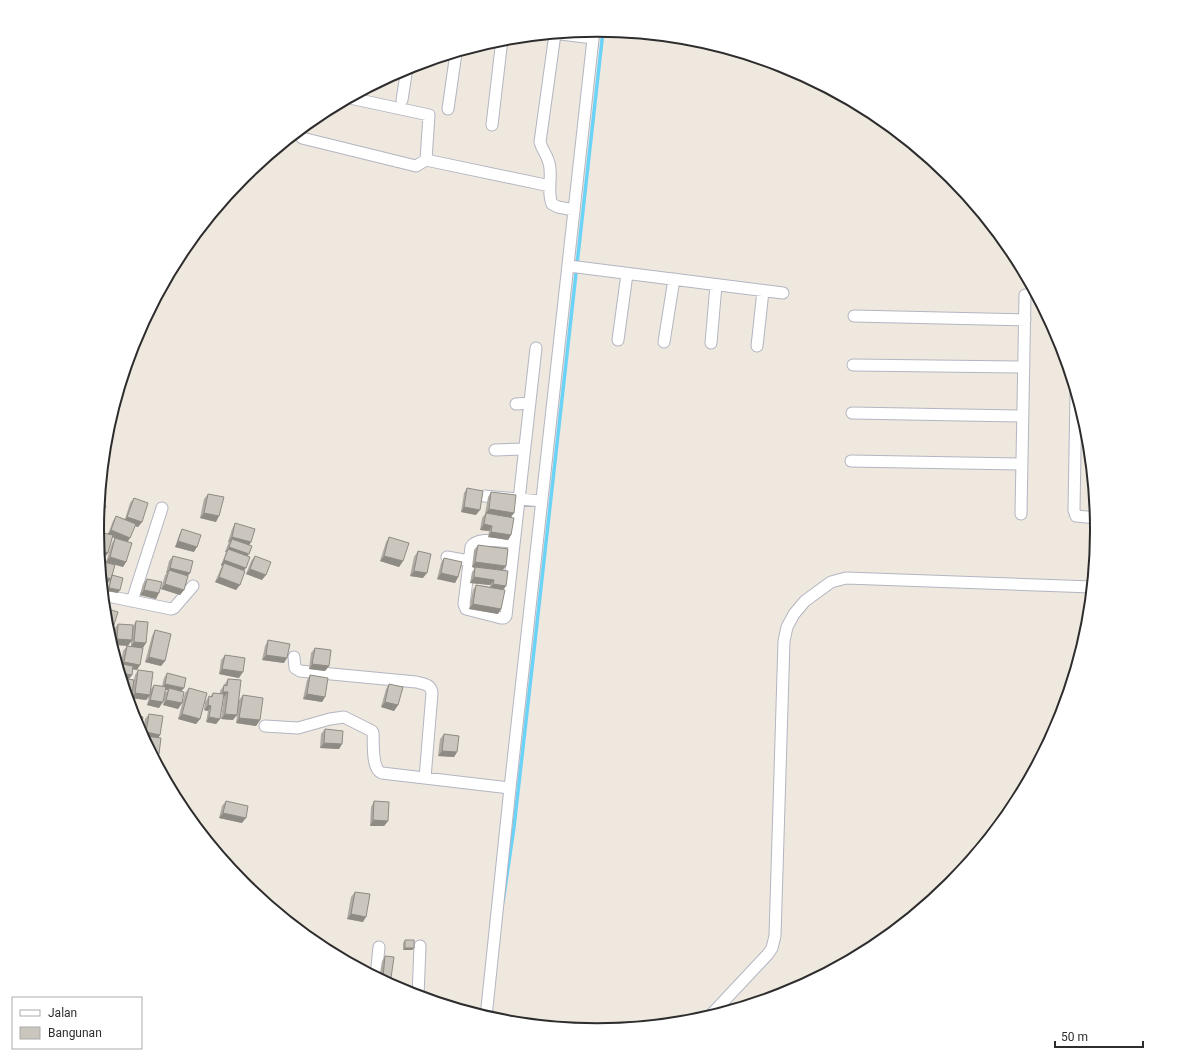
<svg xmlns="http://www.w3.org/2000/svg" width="1195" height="1061" viewBox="0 0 1195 1061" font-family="Roboto,sans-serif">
<rect width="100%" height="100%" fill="#efe8df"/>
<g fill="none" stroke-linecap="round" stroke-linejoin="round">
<path stroke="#6bd3f7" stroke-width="3.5" d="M503,902L514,827L533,659L603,31"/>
<defs>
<path id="minor" d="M555,34L540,142C542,150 546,153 548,160C554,174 546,190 552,204L558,207L574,210
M561,34L593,38
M350,98L429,115L426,160
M402,100L407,68
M448,109L456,53
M492,125L502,39
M302,138L416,166L426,160L550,186
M569,266L783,293
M854,316L1025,320
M618,340L627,274
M664,342L674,279
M711,343L716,285
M757,346L763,291
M853,365L1024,367
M1076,393L1074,510L1076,516L1097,518
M516,404L530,403
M852,413L1023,416
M495,450L524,449
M851,461L1022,464
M484,496L542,501
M1021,514L1025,295
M514,542C502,542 477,536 471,547L464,604L466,609L501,618H504L506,616L536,348
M447,557L469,561
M103,595L171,609L174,608L193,586
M132,601L162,508
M294,657L295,668L300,671L416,682C424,684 431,684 432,693L425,778
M265,726L298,728L330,719L344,717L372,731L373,733C374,744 371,769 382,773L510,788
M376,977L379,947
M418,996L420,946
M486,1017L510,788L594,30
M708,1018L768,954L772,948L775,936L784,641L787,627L794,614L805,601L831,582L846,578L1092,587"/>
</defs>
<use href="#minor" stroke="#b3b5c1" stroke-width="13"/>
<use href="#minor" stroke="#fff" stroke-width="11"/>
</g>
<path fill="#afaaa3" d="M467,488L476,515L461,512L464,493Z
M491,492L514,513L511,517V535L508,540L488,537L489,531L480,530L482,518L485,514L488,497Z
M208,494L216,522L200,518L204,499Z
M134,498L142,522L138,527L135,526L127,542L126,562L123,567L106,562L112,543L115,538L112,537L108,553L104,558L100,557L98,543L100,538L103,533L108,534L113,521L116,516L125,519L130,503Z
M235,523L251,542L249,545L244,571L236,590L215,582L221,568L222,566L221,565L225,555L226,552H225L228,544L229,542H228L232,529Z
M182,529L194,552L175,547L179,535Z
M389,537L403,561L399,567L380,561L386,542Z
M478,545L503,570L506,586L503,590L498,614L469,609L473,590L476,585L490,587V585L470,583L472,572L475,568L472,567L474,550Z
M418,551L423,578L410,576L414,557Z
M173,556L190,573L188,576L184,590L180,595L161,589L165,575L167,573H166L169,561Z
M255,556L262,580L246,574L251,561Z
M444,558L458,577L455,583L437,579L441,563Z
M100,561L112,576L118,593L107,591L110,580L107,584L102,583Z
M147,579L156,599L140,595L143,584Z
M136,621L146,643L143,648L137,670L133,669L132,675L129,679L134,680L135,675L138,670L151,689L154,685L162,686L164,678L167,673L182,691V703L178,709L163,705L165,693L168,690H165L159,708L147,705L149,697L146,700L131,698L133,685L128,697L121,664L123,651L127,646H131V642L115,645L113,641L114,629L118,624L133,626Z
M155,630L165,661L161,666L145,662L152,636Z
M268,640L284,663L262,660L265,646Z
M315,648L329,666L325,671L309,669L311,653Z
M225,655L239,678L219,674L221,660Z
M310,675L325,697L322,702L303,699L307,680Z
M228,679L233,720L221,719L224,697H223L220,719L216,724L206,722L208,711L204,710L205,702L209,696L210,697L213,693L220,694V691Z
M389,684L398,705L394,711L381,707L386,689Z
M189,688L200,719L196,724L178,719L185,693Z
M243,695L260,720L256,726L236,723L239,700Z
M149,714L160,735L158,738L155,759L142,736L145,719Z
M325,729L342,744L339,749L320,748L321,734Z
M444,734L457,752L454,757L438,756L440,739Z
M226,801L242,823L219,818L222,806Z
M374,801L388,821L384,826H370L371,807Z
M355,892L363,922L347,919L351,897Z
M405,940L414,948L412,950H403V943Z
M385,956L388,983L379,979L382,961Z"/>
<path fill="#8e8b84" d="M464,507L480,510L476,515L461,512Z
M489,509L514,513L510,518L486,513Z
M204,513L219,516L216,522L200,518Z
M127,517L142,522L138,527L123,522Z
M484,524L492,526L489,531L480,530Z
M111,530L130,538L127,543L107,535Z
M491,532L511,535L508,540L488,537Z
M232,537L251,542L248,547L232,539L229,542H228Z
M178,541L197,547L194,552L175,547Z
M229,547L249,554L245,559L228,549L226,552H225Z
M99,550L108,553L104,558L100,557Z
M384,556L403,561L399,567L380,561Z
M110,557L126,562L123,567L106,562Z
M224,560L246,568L242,573L224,563L222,566L221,565Z
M475,562L506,566L502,571L475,567V568L472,567Z
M170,568L190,573L186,578L169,570L167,573H166Z
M250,569L266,575L262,580L246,574Z
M414,571L427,573L423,578L410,576Z
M441,573L458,577L455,583L437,579Z
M102,576L111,579L107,584L102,583Z
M219,577L240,585L236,590L215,582Z
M474,577L494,580L490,585L470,583Z
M165,584L184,590L180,595L161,589Z
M493,584L506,586L502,591L489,589Z
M109,588L120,590L118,593L107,591Z
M144,590L159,593L156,599L140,595Z
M473,604L501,609L498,614L469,609Z
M117,639L132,640L128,646L113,645Z
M134,642L146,643L142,649L130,648Z
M266,655L287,658L284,663L262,660Z
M149,657L165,661L161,666L145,662Z
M124,662L140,665L137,670L120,667Z
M312,664L329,666L325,671L309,669Z
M222,669L243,672L239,678L219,674Z
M120,673L132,675L128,680L122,679Z
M165,684L184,688L180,693L169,688L168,690L161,689Z
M126,691L132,692L128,697H127Z
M223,692H228L224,697H220Z
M135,693L150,695L146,700L131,698Z
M307,694L325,697L322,702L303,699Z
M150,700L163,702L159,708L147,705Z
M166,700L182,703L178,709L163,705Z
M385,702L398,705L394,711L381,707Z
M208,705L211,706L208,711L204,710Z
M182,714L200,719L196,724L178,719Z
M225,714L237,715L233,720L221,719Z
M209,717L220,719L216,724L206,722Z
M239,718L260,720L256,726L236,723Z
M146,732L160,735L157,740L145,736L143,738V737Z
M324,743L342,744L339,749L320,748Z
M442,751L457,752L454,757L438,756Z
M152,753L159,754L155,759Z
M223,813L246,818L242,823L219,818Z
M373,820L388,821L384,826H370Z
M351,914L366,917L363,922L347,919Z
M405,948H414L412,950H403Z
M383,977L391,978L388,983L381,979Z"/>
<path fill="#cbc6bd" stroke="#8e8b84" d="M467,488L483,491L480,510L464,507Z
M491,492L516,495L514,513L489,509Z
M208,494L224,497L219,516L204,513Z
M134,498L148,503L142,522L127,517Z
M100,503L106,506L97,525Z
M486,513L514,518L511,535L491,532L492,526L484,524Z
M116,516L136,524L130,538L111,530Z
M235,523L255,529L251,542L232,537Z
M182,529L201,535L197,547L178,541Z
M103,533L113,535L108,553L99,550V548Z
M389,537L409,543L403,561L384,556Z
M115,538L132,543L126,562L110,557Z
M232,539L252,546L249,554L229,547Z
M478,545L508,549L506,566L475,562Z
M228,549L250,557L246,568L224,560Z
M418,551L431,554L427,573L414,571Z
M173,556L193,561L190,573L170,568Z
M255,556L271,562L266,575L250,569Z
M444,558L462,562L458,577L441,573Z
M100,561L115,565L111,579L102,576Z
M224,563L245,571L240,585L219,577Z
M475,567L508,571L506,586L493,584L494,580L474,577Z
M169,570L188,576L184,590L165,584Z
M112,575L123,578L120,590L109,588Z
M147,579L162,582L159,593L144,590Z
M476,585L505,590L501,609L473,604Z
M105,608L118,612L111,634L108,633L107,628Z
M136,621L148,622L146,643L134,642Z
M118,624L133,625L132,640L117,639Z
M155,630L171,634L165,661L149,657Z
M110,640L116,642L113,649Z
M268,640L290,644L287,658L266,655Z
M127,646L143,648L140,665L124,662Z
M315,648L331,650L329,666L312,664Z
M225,655L245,658L243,672L222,669Z
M117,663L133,666L132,675L120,673Z
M138,670L153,672L150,695L135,693Z
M167,673L186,678L184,688L165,684Z
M310,675L328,678L325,697L307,694Z
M122,678L134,680L132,692L126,691Z
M228,679L241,680L237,715L225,714L228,692H223L224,685L227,686Z
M389,684L403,687L398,705L385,702Z
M154,685L166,687L163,702L150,700Z
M169,688L184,692L182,703L166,700Z
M189,688L207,693L200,719L182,714Z
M213,693L224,694L220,719L209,717L211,706L208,705L209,696L212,697Z
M243,695L263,698L260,720L239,718Z
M149,714L163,716L160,735L146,732Z
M133,715L143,717L141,729H139L135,722Z
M325,729L343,731L342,744L324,743Z
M444,734L459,736L457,752L442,751Z
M145,736L161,738L159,754L152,753L144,739Z
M226,801L248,806L246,818L223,813Z
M374,801L389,802L388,821L373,820Z
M355,892L370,894L366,917L351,914Z
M405,940H414V948H405Z
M385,956L394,957L391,978L383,977Z
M404,992H410V994L406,993Z"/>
<path d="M0 0H1195V1061H0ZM104 530a493 493 0 1 1 986 0a493 493 0 1 1-986 0Z" fill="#fff" fill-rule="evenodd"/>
<path fill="none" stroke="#2d2d2d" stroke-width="2" d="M104 530a493 493 0 1 1 986 0a493 493 0 1 1-986 0Z"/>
<rect x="12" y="997" width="130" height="52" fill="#ffffff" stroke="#ababab"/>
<rect x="20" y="1010" width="20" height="6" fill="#ffffff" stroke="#ababab"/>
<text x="48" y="1017" font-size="12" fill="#2d2d2d">Jalan</text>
<rect x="20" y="1027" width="20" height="12" fill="#cbc6bd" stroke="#ababab"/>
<text x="48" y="1037" font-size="12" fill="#2d2d2d">Bangunan</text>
<path d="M1055 1041v6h88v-6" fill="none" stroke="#2d2d2d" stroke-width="2"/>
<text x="1061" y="1041" font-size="12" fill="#2d2d2d" stroke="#ffffff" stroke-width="3" paint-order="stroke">50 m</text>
</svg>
